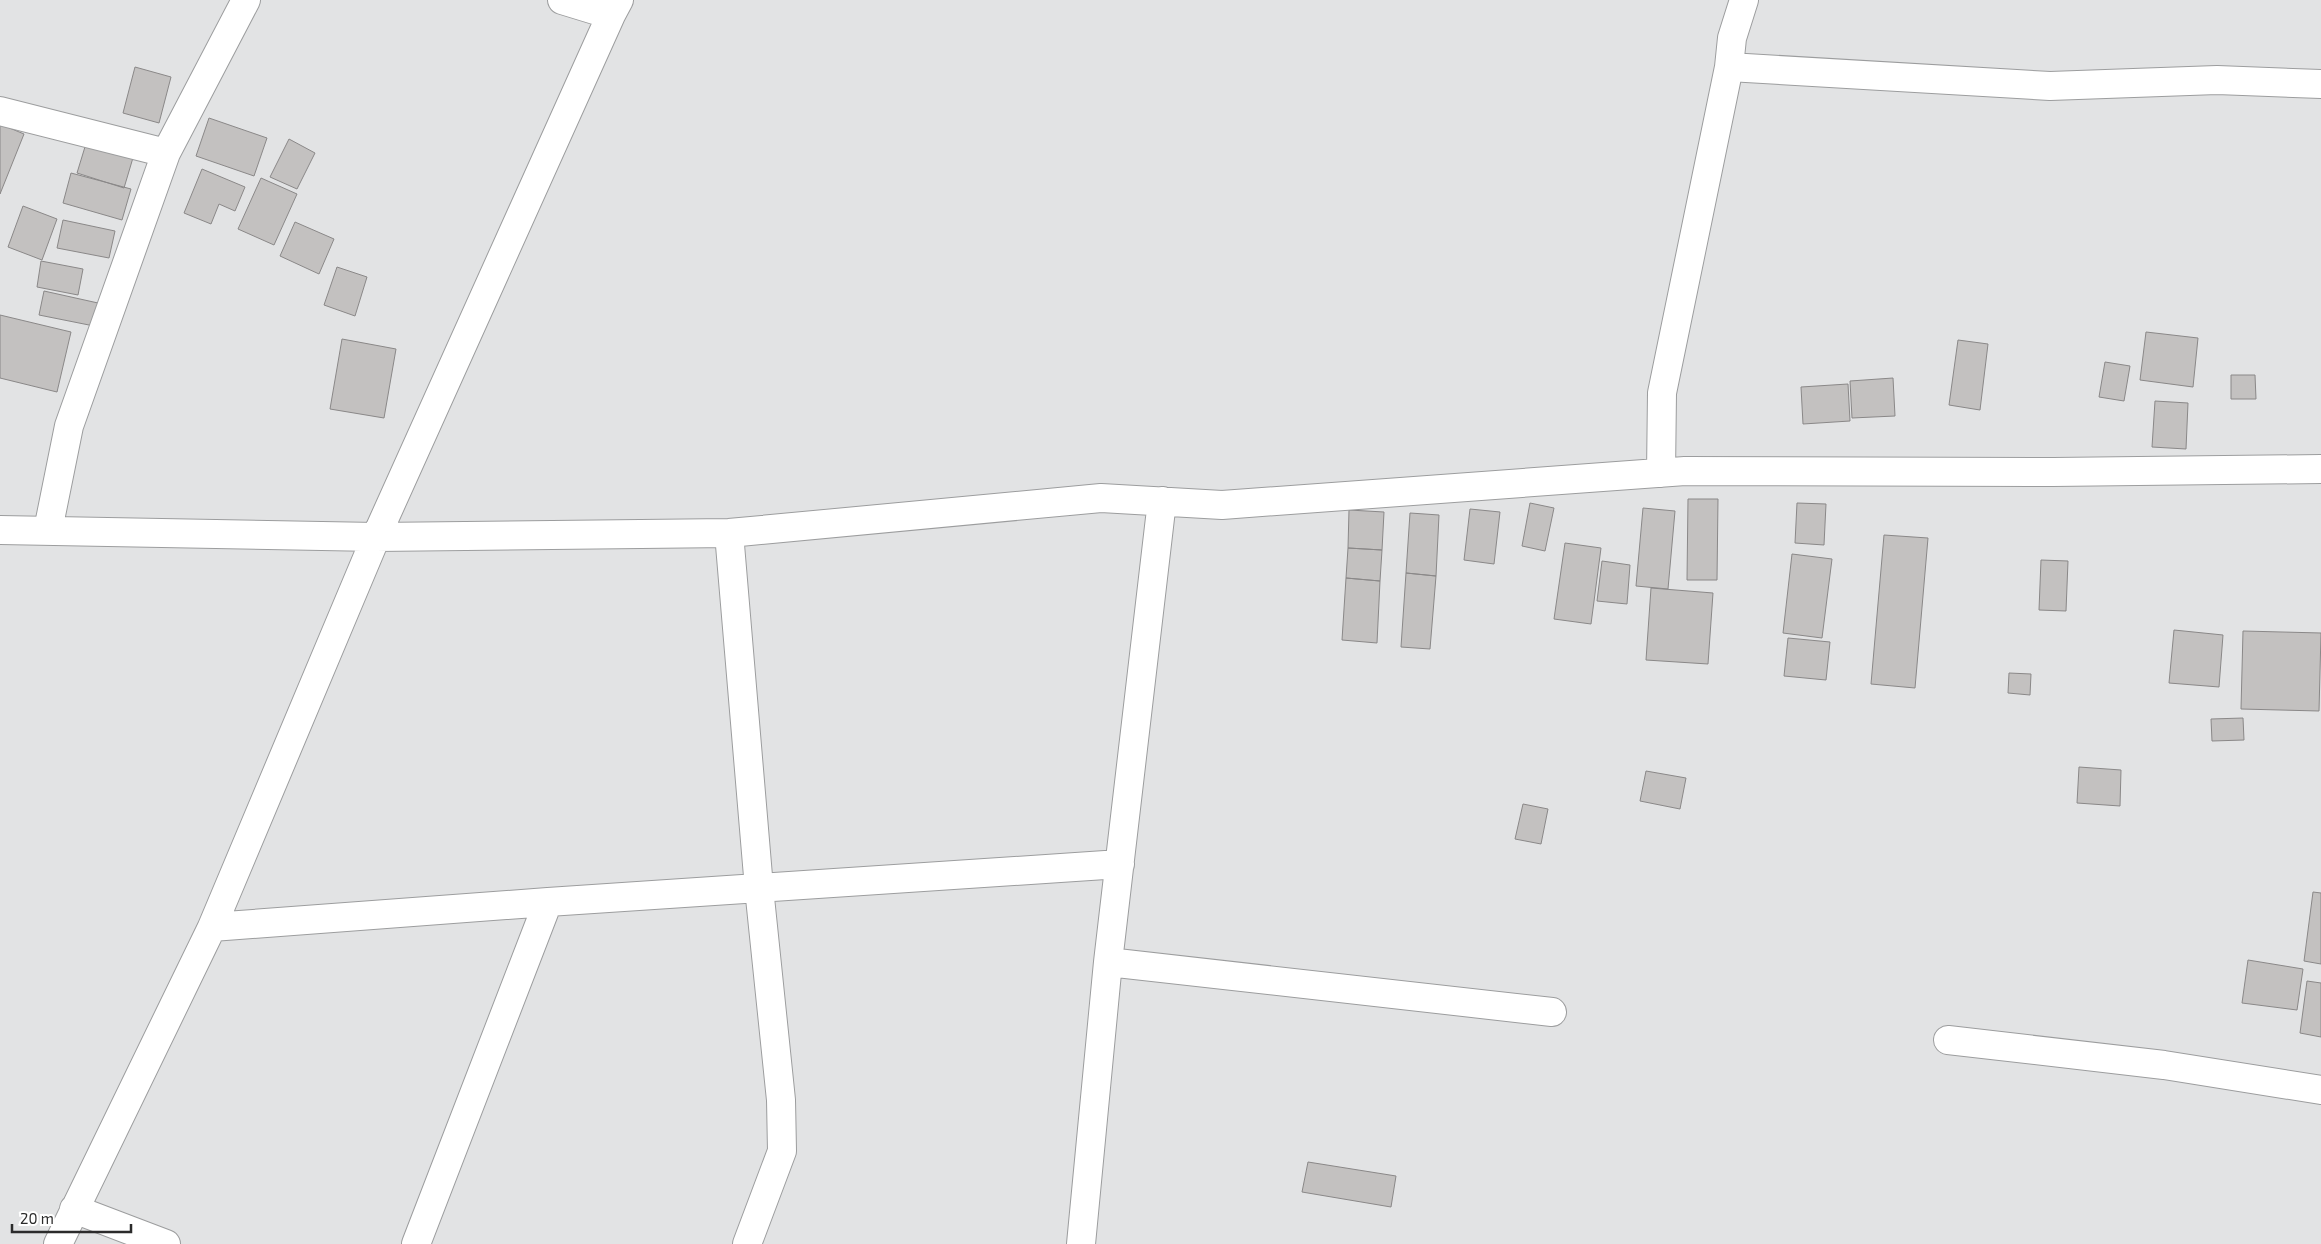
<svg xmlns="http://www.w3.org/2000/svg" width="2321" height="1244" viewBox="0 0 2321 1244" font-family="'Exo 2',sans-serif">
<rect width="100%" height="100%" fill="#e2e3e4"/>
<path fill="#c3c1c0" stroke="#8a8888" d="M135,67L171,77L159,123L123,113Z
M209,118L267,138L254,176L196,156Z
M0,124L24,134L0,194Z
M88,137L135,151L124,188L77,173Z
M289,139L315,153L297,189L270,177Z
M202,169L245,187L235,211L219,204L211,224L184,213Z
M71,173L131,189L122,220L63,203Z
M261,178L297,194L274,245L238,229Z
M23,206L57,219L42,260L8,247Z
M63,220L115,231L109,258L57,248Z
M295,222L334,239L319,274L280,256Z
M41,261L83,269L78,295L37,287Z
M337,267L367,277L355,316L324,305Z
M44,291L98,303L94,326L39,315Z
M0,315L71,332L57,392L0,378Z
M2146,332L2198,338L2193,387L2140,380Z
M342,339L396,349L384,418L330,409Z
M1958,340L1988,344L1980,410L1949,405Z
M2105,362L2130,366L2124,401L2099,397Z
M2231,375H2255L2256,399H2231Z
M1893,378L1895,416L1852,418L1850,381Z
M1848,384L1850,421L1803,424L1801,387Z
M2155,401L2188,403L2186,449L2152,447Z
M1688,499H1718L1717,580H1687Z
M1530,503L1554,508L1545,551L1522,546Z
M1797,503L1826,504L1824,545L1795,543Z
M1643,508L1675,511L1668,589L1636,586Z
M1470,509L1500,512L1494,564L1464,560Z
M1349,510L1384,512L1382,550L1348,548Z
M1410,513L1439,515L1436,576L1406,573Z
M1884,535L1928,538L1915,688L1871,684Z
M1565,543L1601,548L1591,624L1554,619Z
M1348,548L1382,550L1380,581L1346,578Z
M1792,554L1832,559L1822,638L1783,633Z
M2041,560L2068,561L2066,611L2039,610Z
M1602,561L1630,565L1627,604L1597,601Z
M1406,573L1436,576L1430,649L1401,647Z
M1346,578L1380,581L1377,643L1342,640Z
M1651,588L1713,593L1708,664L1646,660Z
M2174,630L2223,635L2219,687L2169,683Z
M2243,631L2321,633L2319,711L2241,709Z
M1788,638L1830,642L1826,680L1784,676Z
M2009,673L2031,674L2030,695L2008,693Z
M2243,718L2244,740L2212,741L2211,719Z
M2079,767L2121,770L2120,806L2077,803Z
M1646,771L1686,778L1680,809L1640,801Z
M1523,804L1548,809L1541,844L1515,839Z
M2313,892L2321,893V964L2304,961Z
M2248,960L2303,969L2297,1010L2242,1003Z
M2307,981L2321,983V1037L2300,1033Z
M1308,1162L1396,1176L1391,1207L1302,1192Z"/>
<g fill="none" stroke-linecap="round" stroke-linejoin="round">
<defs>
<path id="street" d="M562,0L611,15
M1729,67L1732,38L1744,0
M0,111L166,153
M1661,473L1662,393L1729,67L2050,86L2217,80L2321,84
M0,530L376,537L729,533L1101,498L1222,505L1685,471L2053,472L2321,469
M48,530L69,426L166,153L246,0
M729,533L759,888L781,1100L782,1151L747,1244
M548,902L1120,864
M212,927L548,902L416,1244
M1108,962L1552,1012
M1948,1040L2164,1065L2321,1090
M74,1209L166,1244
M58,1244L212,927L376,537L611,15L619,0
M1081,1244L1108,962L1162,501"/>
</defs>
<use href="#street" stroke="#9c9d9e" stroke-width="30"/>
<use href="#street" stroke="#fff" stroke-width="28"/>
</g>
<path d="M12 1224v8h119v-8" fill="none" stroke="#2b2b2b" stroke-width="2.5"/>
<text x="20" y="1224" font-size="15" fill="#2b2b2b" stroke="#ffffff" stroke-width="4" paint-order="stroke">20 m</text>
</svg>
